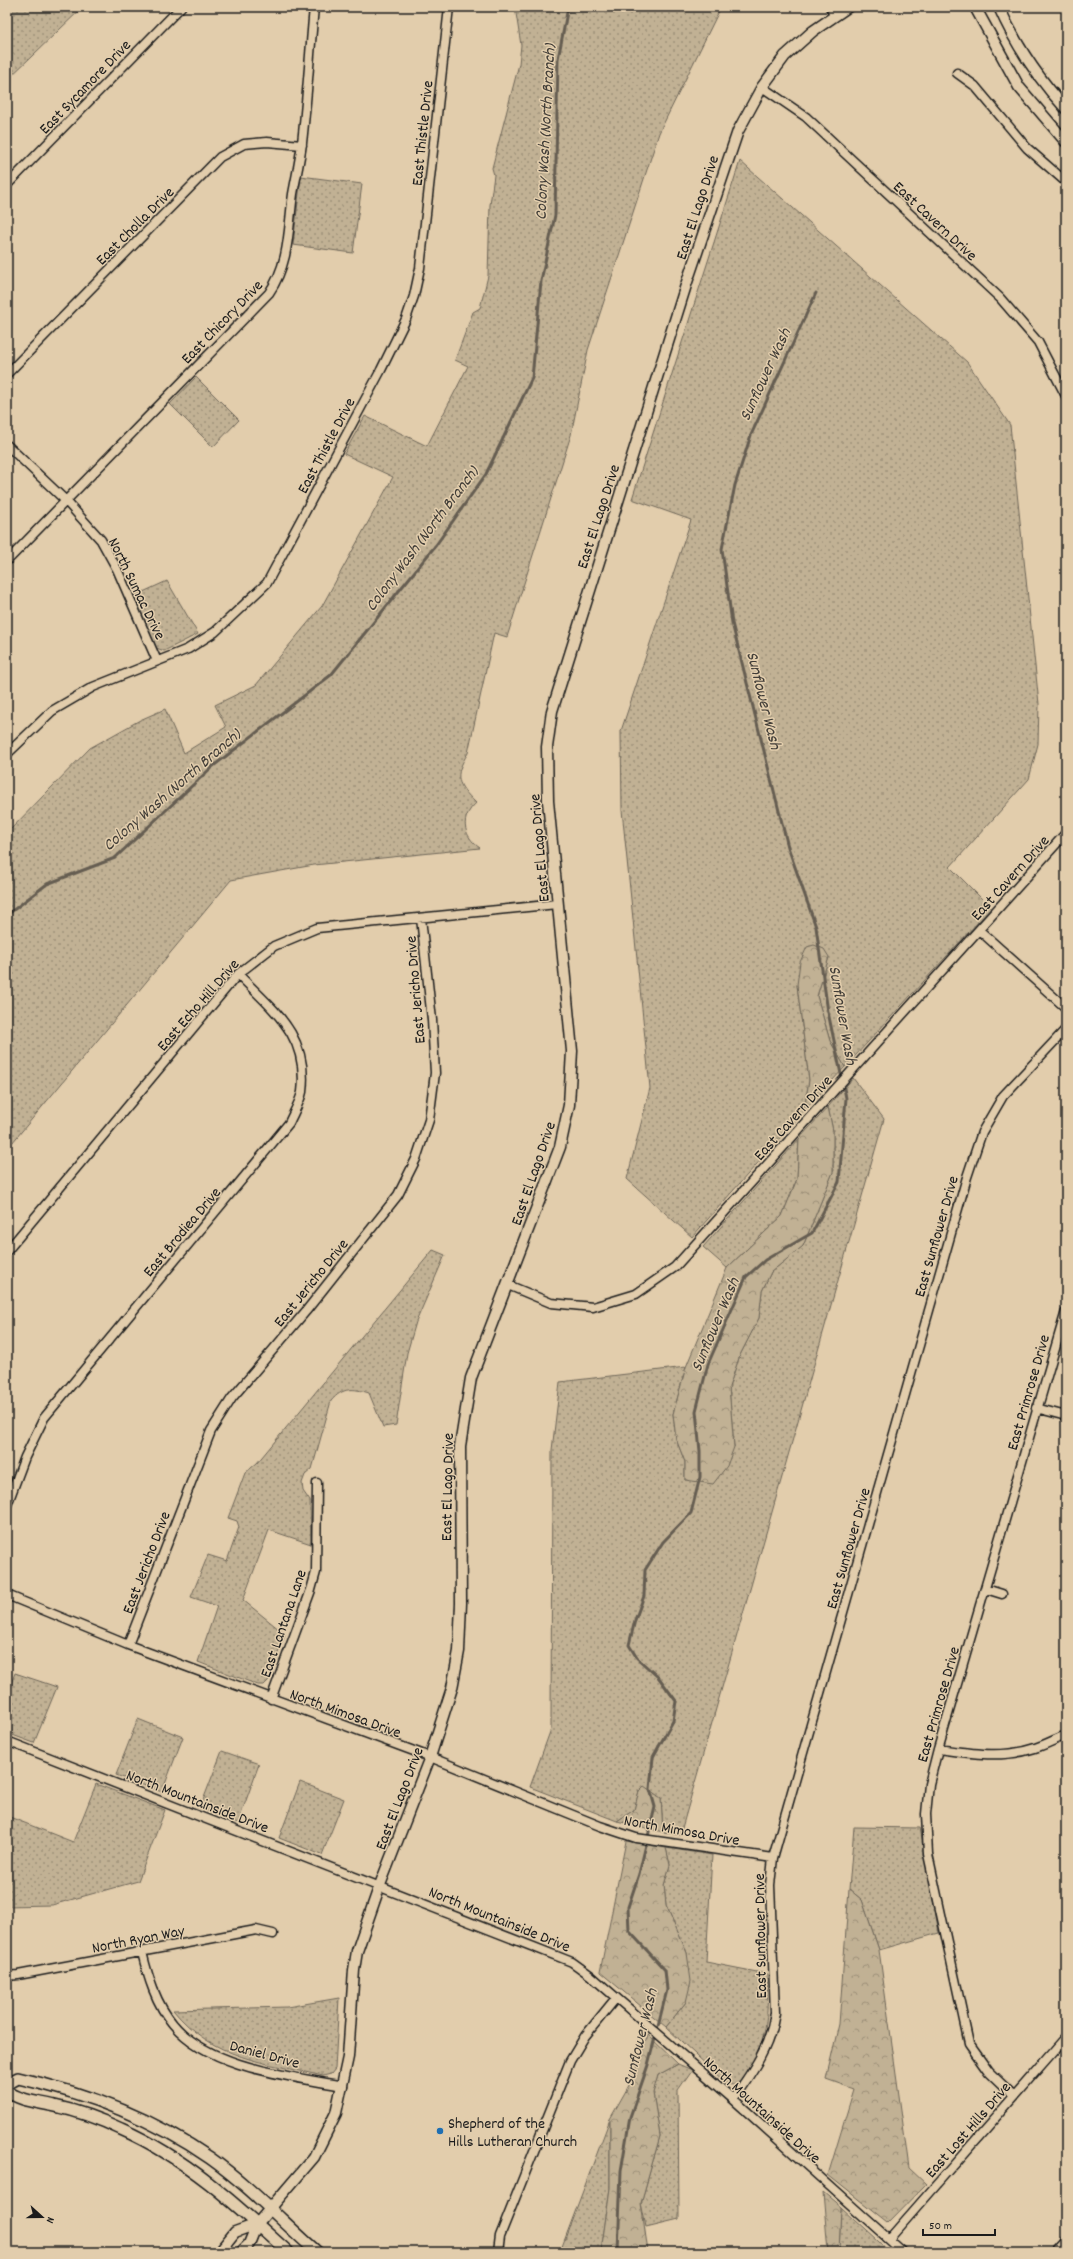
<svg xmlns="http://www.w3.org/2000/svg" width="1073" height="2259" viewBox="0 0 1073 2259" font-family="Dekko,sans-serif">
<defs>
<pattern id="grass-dots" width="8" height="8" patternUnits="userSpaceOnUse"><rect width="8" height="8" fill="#c1b194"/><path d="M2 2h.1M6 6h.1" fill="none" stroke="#9c8f78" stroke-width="1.8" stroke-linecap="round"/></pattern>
<pattern id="forest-crowns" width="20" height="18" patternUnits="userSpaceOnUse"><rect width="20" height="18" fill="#c1b194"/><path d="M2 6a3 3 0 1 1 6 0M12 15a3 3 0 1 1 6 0" fill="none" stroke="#9c8f78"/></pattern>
</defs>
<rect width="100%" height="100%" fill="#e2cdac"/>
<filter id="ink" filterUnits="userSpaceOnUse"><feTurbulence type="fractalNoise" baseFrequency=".025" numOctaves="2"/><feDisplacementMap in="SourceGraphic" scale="8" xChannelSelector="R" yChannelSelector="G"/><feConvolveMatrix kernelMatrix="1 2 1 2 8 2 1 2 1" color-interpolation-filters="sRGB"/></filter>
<g filter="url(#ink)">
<path fill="url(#grass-dots)" stroke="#6e6658" d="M7,7H83L7,80Z
M515,7H721L659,133L588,350L571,435L507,637L494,633L468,753C453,777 457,784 476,803C474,806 472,806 470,810C460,824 467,839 480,848L314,865L231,880L7,1149V833L90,748L140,720L165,709L184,753L226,727L215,705L256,685L322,606L393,477L344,454L365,416L427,446L468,366L455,360L473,312L480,308L488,276L490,205L494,175L492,168L519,64L521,45Z
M740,161L967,362L1010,425L1039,704L1038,744L1029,779L950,867L991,908L845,1067L830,1041L817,996L829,957L797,985L809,1080L804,1111L692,1237L627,1179L650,1088L622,810L621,731L691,520L632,499Z
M301,176L362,184L353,253L293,245Z
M196,377L239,420L213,447L170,404Z
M167,581L198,634L164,651L154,647L132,597Z
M853,1078L884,1119L680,1835L663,1832L661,1798L639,1791L634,1810L617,1821L530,1787L551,1729L552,1450L560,1382L686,1367L673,1414L676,1439L685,1462V1480L734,1447L729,1387L740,1355L759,1318L762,1291L771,1272L803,1246L833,1172V1131L828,1107Z
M799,1139L797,1179L782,1216L727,1268L703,1247Z
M433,1250L445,1255L416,1322L407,1353L396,1425L383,1427L369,1393C353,1388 343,1387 331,1401L312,1469L305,1475L302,1483L303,1491L310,1501L311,1544L269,1530L243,1600L285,1634L268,1681L264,1685H258L198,1662L217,1606L191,1597L208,1555L227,1561L239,1527L237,1521L228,1518L245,1473L257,1463Z
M15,1673L57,1687L34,1743L7,1733V1694Z
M138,1719L183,1737L162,1792L116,1775Z
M222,1751L259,1764L238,1823L200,1808Z
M300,1782L344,1799L322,1855L279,1838Z
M96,1784L165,1810L138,1881L52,1905L7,1906V1816L73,1842Z
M854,1827L920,1828L939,1933L879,1950L862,1900L849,1889Z
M666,1848L712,1855L706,1962L767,1974C768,2011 769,2034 750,2067C745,2074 741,2081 733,2085L727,2084L666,2027L686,2002L687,1953L666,1905L664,1885L670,1865Z
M339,1998L335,2069L331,2074L323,2076C264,2062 214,2060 173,2010L287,2007Z
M678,2064L692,2070L678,2090L679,2219L646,2227L641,2203L660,2136L653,2093L658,2075Z
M610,2119V2188L601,2252H560Z
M841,2207L890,2252H839Z"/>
<path fill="url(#forest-crowns)" stroke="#6e6658" d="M814,945L824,949L829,957L817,996L830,1041L845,1067L804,1111L809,1080L797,985L800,962L807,947Z
M828,1107L833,1131V1172L803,1246L771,1272L762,1291L759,1318L740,1355L729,1387L734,1447L727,1466L713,1484L685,1480V1462L676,1439L673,1414L686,1367L727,1268L782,1216L797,1179L799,1139Z
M644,1786L661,1798L663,1832L617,1821L634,1810L639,1791Z
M626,1841L666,1848L670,1865L664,1885L666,1905L687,1953L691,1981L686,2002L666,2027L600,1972Z
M849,1889L862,1900L879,1950L909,2168L926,2184L888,2223L828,2175L854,2089L826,2079L839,2024Z
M648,2035L678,2064L658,2075L653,2093L660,2136L641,2203L648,2252H601L610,2188V2119L632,2080Z
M823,2192L841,2207L839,2252H828Z"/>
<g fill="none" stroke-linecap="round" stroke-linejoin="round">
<path stroke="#655d51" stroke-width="3" d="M7,915L47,884L115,858L212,767L331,675L436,545L486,474L532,378L541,281L555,215L558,59L568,7
M618,2252L621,2171L630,2117L648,2065L667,1990L665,1970L629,1931L628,1907L639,1874L655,1807L650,1789L653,1757L673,1721L676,1701L659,1678L637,1658L629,1645L635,1620L644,1596L645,1570L663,1542L691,1513L700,1477V1451L696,1411L708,1364L746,1277L765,1260L812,1233L839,1182L846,1098L828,1012L816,927L788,847L732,623L722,549L735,485L751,435L816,293"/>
<defs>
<path id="minor" d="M830,7L834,15
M957,73L975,86L1027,148L1066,182
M762,87L806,117L1000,298L1038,342L1066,396
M7,185L181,7
M7,374L220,157L244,144L267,142L302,145
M7,445L66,501L101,540L117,569L157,661
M7,561L269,293C290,262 288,230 293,194C296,177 300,160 302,143C307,98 310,52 314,7
M7,754L52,711L93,687L188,649L215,632L267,583L381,370L406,319L414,296L420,268L449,7
M979,930L1066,1008
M7,1251L238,974L274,946L317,928L557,904
M508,1285L551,1303L593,1307L636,1294L675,1267L1066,833
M1036,1408L1066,1416
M7,1505L25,1457L44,1418L289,1123C293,1114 300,1102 302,1092C309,1035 274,1011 238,974
M986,1589L1002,1594
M7,1595L128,1645L430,1757L600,1826L636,1838L773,1858
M128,1645L211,1431L232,1398L306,1311L398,1195L416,1159L429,1120L435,1073L432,1020L421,918
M271,1699L311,1590L316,1572L317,1483
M7,1741L572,1962L590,1975L733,2099L903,2252
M938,1749C970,1753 1003,1759 1035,1748C1045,1745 1056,1739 1066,1735
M142,1952C148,1977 156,2004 173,2024C209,2068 290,2076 343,2086
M7,1976L18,1975L256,1930L273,1934
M1014,2096L989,2072L969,2044L928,1854L926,1814L929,1784L938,1749L1066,1311
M733,2099C753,2071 770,2047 775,2013L770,1885L773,1858L967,1177L982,1132L1003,1096L1066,1029
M889,2239L1066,2037
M498,2252L500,2236L570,2061L585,2036L616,1998
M1056,2252L1066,2241"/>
<path id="tertiary" d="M975,7L1019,87L1066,142
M999,7C1015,44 1039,79 1066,109
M219,2252L235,2232L257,2224
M241,2252L249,2244L257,2224L314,2157L336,2113L348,2057L354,1970L357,1951L380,1885L430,1757L452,1688L459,1651L461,1603L460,1446L471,1378L560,1147L569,1105L572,1051L548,801L547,747L552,711L687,282L738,131L762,87L785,56L813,31L848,7"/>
<path id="secondary" d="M7,2084L18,2078C87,2093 151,2117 210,2158C248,2185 282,2221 317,2252
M7,2091C20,2101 39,2102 55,2106C78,2111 100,2119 121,2129C185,2157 237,2205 288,2252"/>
</defs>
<use href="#minor" stroke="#1c1c1c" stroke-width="11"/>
<use href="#tertiary" stroke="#1c1c1c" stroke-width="13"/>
<use href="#secondary" stroke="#1c1c1c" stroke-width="14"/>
<use href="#minor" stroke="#e2cdac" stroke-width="8"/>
<use href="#tertiary" stroke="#e2cdac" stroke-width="10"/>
<use href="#secondary" stroke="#e2cdac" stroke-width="11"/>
</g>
</g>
<circle fill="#1f6fb2" stroke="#e2cdac" stroke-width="1.5" cx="440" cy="2131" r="4"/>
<g text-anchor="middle" stroke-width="3" stroke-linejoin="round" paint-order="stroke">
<g font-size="16" fill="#1c1c1c" stroke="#e2cdac">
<text transform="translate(84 86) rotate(-46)" y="6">East Sycamore Drive</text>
<text transform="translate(421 133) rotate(-84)" y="6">East Thistle Drive</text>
<text transform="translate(696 207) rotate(-72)" y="6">East El Lago Drive</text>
<text transform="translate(936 220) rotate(43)" y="6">East Cavern Drive</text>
<text transform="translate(134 225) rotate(-45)" y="6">East Cholla Drive</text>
<text transform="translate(221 321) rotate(-46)" y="6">East Chicory Drive</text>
<text transform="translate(325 445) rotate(-62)" y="6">East Thistle Drive</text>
<text transform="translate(597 516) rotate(-72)" y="6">East El Lago Drive</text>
<text transform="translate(138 588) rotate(64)" y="6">North Sumac Drive</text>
<text transform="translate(538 848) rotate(-95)" y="6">East El Lago Drive</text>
<text transform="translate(1009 877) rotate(-48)" y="6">East Cavern Drive</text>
<text transform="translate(414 990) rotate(-95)" y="6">East Jericho Drive</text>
<text transform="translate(197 1004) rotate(-49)" y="6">East Echo Hill Drive</text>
<text transform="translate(792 1117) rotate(-48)" y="6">East Cavern Drive</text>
<text transform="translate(532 1173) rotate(-71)" y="6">East El Lago Drive</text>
<text transform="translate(181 1231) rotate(-50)" y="6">East Brodiea Drive</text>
<text transform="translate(935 1236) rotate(-74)" y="6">East Sunflower Drive</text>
<text transform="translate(310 1282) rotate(-51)" y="6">East Jericho Drive</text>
<text transform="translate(1027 1392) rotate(-74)" y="6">East Primrose Drive</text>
<text transform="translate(446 1487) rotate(-89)" y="6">East El Lago Drive</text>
<text transform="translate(847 1548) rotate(-74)" y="6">East Sunflower Drive</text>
<text transform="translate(145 1562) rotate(-69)" y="6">East Jericho Drive</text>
<text transform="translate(282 1623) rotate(-71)" y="6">East Lantana Lane</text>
<text transform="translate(937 1704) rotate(-74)" y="6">East Primrose Drive</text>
<text transform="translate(346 1712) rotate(20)" y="6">North Mimosa Drive</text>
<text transform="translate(398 1798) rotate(-69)" y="6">East El Lago Drive</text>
<text transform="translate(198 1800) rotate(21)" y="6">North Mountainside Drive</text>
<text transform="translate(682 1829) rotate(10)" y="6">North Mimosa Drive</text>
<text transform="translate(500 1918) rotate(22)" y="6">North Mountainside Drive</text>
<text transform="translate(759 1936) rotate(-91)" y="6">East Sunflower Drive</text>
<text transform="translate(138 1938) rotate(-11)" y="6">North Ryan Way</text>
<text transform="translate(265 2053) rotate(15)" y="6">Daniel Drive</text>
<text transform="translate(763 2109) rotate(42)" y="6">North Mountainside Drive</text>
<text transform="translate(967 2129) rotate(-49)" y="6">East Lost Hills Drive</text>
</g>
<g font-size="16" fill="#1c1c1c" stroke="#e2cdac" text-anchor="start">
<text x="448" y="2128">Shepherd of the<tspan x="448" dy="18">Hills Lutheran Church</tspan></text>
</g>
<g font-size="17" font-style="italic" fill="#413d37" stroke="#e2cdac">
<text transform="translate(544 132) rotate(-87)" y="6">Colony Wash (North Branch)</text>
<text transform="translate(764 374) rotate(-65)" y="6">Sunflower Wash</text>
<text transform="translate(421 538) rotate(-53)" y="6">Colony Wash (North Branch)</text>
<text transform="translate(765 700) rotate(76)" y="6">Sunflower Wash</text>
<text transform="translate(171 789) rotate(-41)" y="6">Colony Wash (North Branch)</text>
<text transform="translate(844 1015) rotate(80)" y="6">Sunflower Wash</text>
<text transform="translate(714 1324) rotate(-67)" y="6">Sunflower Wash</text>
<text transform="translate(639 2037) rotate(-76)" y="6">Sunflower Wash</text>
</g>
</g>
<rect width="1073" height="2259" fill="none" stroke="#e2cdac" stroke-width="24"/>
<rect x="12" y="12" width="1049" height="2235" fill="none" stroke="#1c1c1c" stroke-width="1.5" filter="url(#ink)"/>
<g transform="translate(42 2217) rotate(111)" stroke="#e2cdac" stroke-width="3" paint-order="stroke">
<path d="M0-3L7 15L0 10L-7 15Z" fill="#1c1c1c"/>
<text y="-6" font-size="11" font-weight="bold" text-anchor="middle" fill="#1c1c1c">N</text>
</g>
<path d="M923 2229v6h72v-6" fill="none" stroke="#1c1c1c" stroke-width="2"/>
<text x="929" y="2229" font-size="12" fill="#1c1c1c" stroke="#e2cdac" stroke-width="3" paint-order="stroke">50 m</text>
</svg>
